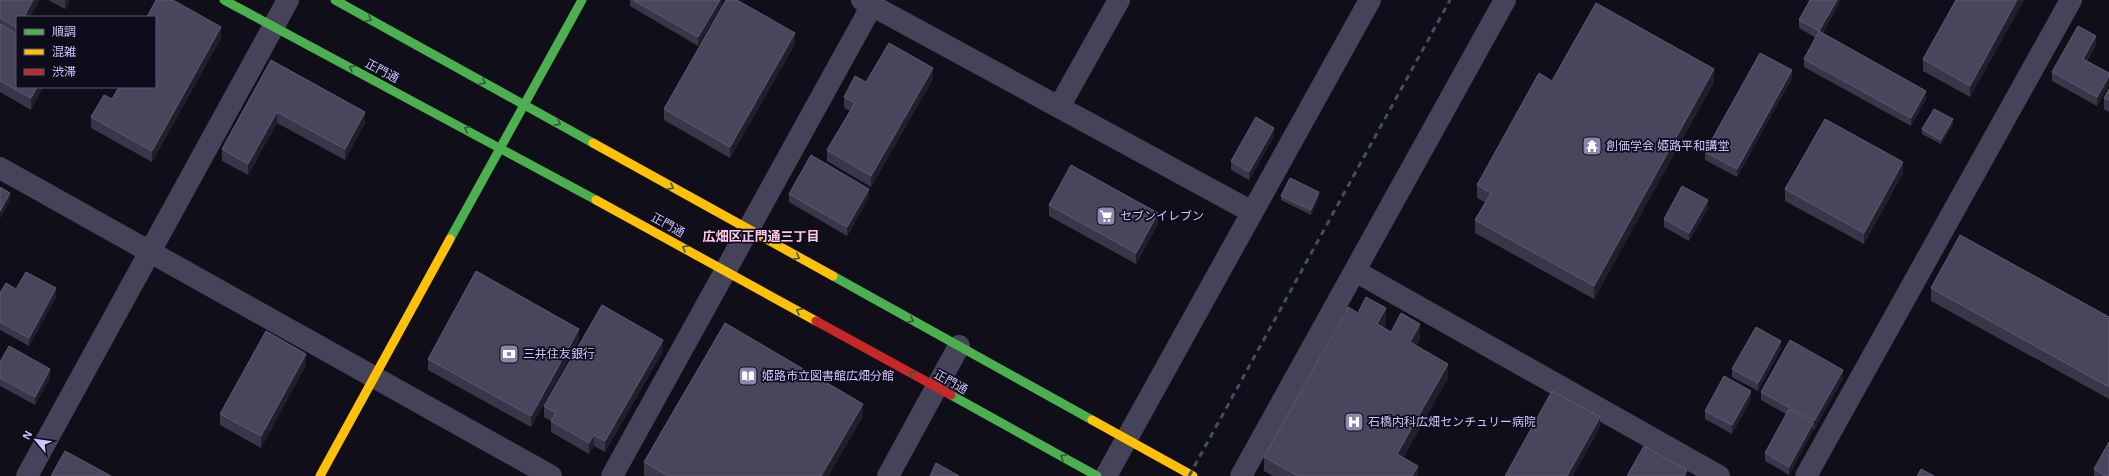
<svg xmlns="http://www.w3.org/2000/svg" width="2109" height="476" viewBox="0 0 2109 476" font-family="Arial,'Noto Sans JP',sans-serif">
<rect width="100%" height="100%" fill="#100e18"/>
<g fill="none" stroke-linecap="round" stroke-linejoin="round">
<path stroke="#454359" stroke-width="22" d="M862,0L1252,212
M1059,107L1119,0
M0,168L551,476
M1355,271L1719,476
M27,476L288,0
M612,476L875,0
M888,476L959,346
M1106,476L1370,0
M1241,476L1505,0
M1806,476L2071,0"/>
<path stroke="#4caf50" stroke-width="9" d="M224,0L596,200
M335,0L593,143
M450,239L582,0
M833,276L1092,420
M951,395L1097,476"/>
<path stroke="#ffc107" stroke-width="9" d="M593,143L833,276
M596,200L816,321
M1092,420L1193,476
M320,476L450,239"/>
<path stroke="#c62828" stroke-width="9" d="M816,321L951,395"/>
<path stroke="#3e5161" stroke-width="3" stroke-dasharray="6 5" stroke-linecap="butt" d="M1189,476L1450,0"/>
</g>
<path fill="#393649" d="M0,0L17,17V87H43L31,110L0,92Z
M48,0H70L65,9Z
M630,0H722V4L698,46L630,6Z
M1810,0H1841L1823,33L1926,99L1911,126L1804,67V59L1816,38L1799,28V20Z
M2024,0L1970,97L1923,71V59Z
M221,38L152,162L91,128V117L112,99Z
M795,44L730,158L664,120V109Z
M2096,45L2087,61L2109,73V84L2097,106L2052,81V72Z
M271,60L365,123L345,160L277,123L248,175L222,161V149Z
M1792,78L1737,177L1705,160V152Z
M933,79L871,187L827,161V150L850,111L844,108V97L866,82Z
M1552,81L1714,82L1594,299L1475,233V220L1485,202L1477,198V185Z
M2109,89V112L2104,109V98Z
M1953,124L1941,144L1922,134V129Z
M1274,136L1249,180L1231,170V161Z
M1903,173L1864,244L1785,201V189Z
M789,194L869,197L847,236L789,202Z
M1281,196L1319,197L1311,215L1281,200Z
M1049,205L1158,224L1136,264L1049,216Z
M1708,208L1689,241L1664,227V219Z
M1931,288L2109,317V399L1931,301Z
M16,289L56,297L29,346L0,330V293Z
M1358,313L1386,323L1384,328L1391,332L1420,339L1416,346L1448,378L1403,458L1418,476H1273L1264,471V457Z
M579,340L531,427L428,370V359Z
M1781,349L1758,391L1732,377V369Z
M663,351L605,452L594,446L589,454L551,432V421L544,417V406Z
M0,362L50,378L35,405L0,386Z
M306,365L261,448L220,425V414Z
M1843,378L1814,430L1813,429V431L1789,475L1765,461V453L1786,414L1761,400V392Z
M1751,399L1732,434L1705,419V411Z
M863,416L828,476H645L644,475V462Z
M2094,469L2109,476H2094Z"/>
<path fill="#221f2d" d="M33,0H40L30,17H24Z
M65,0H70L65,9Z
M720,0H722V4L698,46V37Z
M1837,0H1841L1819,40V31Z
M2017,0H2024L1970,97V86Z
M221,27V38L152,162V151Z
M795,33V44L730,158V147Z
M2096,36V45L2083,67V59Z
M933,68V79L871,187V176Z
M1714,69V82L1594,299V286Z
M1792,70V78L1737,177V169Z
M2109,76V84L2097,106V97Z
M37,87H43L31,110V98Z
M1926,91V99L1911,126V118Z
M277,112V123L248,175V164Z
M365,112V123L345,160V149Z
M1953,119V124L1941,144V140Z
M1274,128V136L1249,180V172Z
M1903,162V173L1864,244V233Z
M869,189V197L847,236V227Z
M1319,192V197L1311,215V210Z
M10,193V201L0,219V211Z
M1708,200V208L1689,241V233Z
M1158,213V224L1136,264V253Z
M56,288V297L29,346V338Z
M1386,308V323L1377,339V324Z
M1420,324V339L1410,357V342Z
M579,329V340L531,427V416Z
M663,340V351L605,452V441Z
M1781,341V349L1758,391V383Z
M306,354V365L261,448V436Z
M1448,364V378L1397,469V454Z
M50,369V378L35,405V397Z
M1843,370V378L1814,430V421Z
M1751,391V399L1732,434V425Z
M863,404V416L828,476H821Z
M1600,417V428L1573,476H1567Z
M1813,423V431L1789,475V467Z
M594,435V446L589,454V443Z
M1418,466V476H1412Z
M1687,470V476H1684Z"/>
<path fill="#49455c" stroke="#5e5a76" d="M0,0H33L24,17H17V28L0,18Z
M156,0H173L221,27L152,151L91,117L104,95L112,99L119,87H155V17H147Z
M633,0H720L698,37Z
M726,0H737L795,33L730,147L664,109Z
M1810,0H1837L1819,31L1926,91L1911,118L1804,59L1819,31L1799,20Z
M1956,0H2017L1970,86L1923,59Z
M1596,3L1714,69L1594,286L1475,220L1491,193L1477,185L1539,73L1552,81Z
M0,24L17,34V87H37L31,98L0,81Z
M2078,26L2096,36L2083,59L2109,73V76L2097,97L2052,72Z
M889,43L933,68L871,176L827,150L855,103L844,97L855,76L866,82Z
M1760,53L1792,70L1737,169L1705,152Z
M271,60L365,112L345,149L277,112L248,164L222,149Z
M2109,89V100L2104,98Z
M1934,109L1953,119L1941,140L1922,129Z
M1256,117L1274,128L1249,172L1231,161Z
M1825,119L1903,162L1864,233L1785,189Z
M811,155L869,189L847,227L789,194Z
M1071,165L1158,213L1136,253L1049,205Z
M1290,178L1319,192L1311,210L1281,196Z
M1682,186L1708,200L1689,233L1664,219Z
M0,187L10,193L0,211Z
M1960,235L2109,317V387L1931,288Z
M476,271L579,329L531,416L428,359Z
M26,272L56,288L29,338L0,322V293L6,283L16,289Z
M1366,297L1386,308L1377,324L1391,332L1401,313L1420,324L1410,342L1448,364L1397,454L1418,466L1412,476H1298L1264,457L1348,307L1358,313Z
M602,305L663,340L605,441L594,435L589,443L551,421L556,413L544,406Z
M725,323L863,404L821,476H668L644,462Z
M1756,327L1781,341L1758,383L1732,369Z
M266,331L306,354L261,436L220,414Z
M1790,340L1843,370L1814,421L1761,392Z
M9,346L50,369L35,397L0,378V362Z
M1724,376L1751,391L1732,425L1705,411Z
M1552,391L1600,417L1567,476H1505Z
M1789,409L1813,423L1789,467L1765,453Z
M2109,442V476H2106L2094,469Z
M1644,446L1687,470L1684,476H1627Z
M65,451L111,476H51Z
M936,463L959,476H930Z
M1921,469L1934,476H1917Z"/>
<defs><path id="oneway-chevron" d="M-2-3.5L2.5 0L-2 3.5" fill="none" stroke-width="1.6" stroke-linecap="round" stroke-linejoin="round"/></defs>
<g stroke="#2d5d36">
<use href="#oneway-chevron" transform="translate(369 19) rotate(29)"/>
<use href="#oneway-chevron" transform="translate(352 68) rotate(-152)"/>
<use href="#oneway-chevron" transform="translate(483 82) rotate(29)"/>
<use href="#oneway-chevron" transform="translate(558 123) rotate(29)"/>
<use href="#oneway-chevron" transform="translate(467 129) rotate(-152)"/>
<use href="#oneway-chevron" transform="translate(671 187) rotate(29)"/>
<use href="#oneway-chevron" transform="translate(685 248) rotate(-151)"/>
<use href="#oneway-chevron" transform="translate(797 257) rotate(29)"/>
<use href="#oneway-chevron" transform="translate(799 311) rotate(-151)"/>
<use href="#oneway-chevron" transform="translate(911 320) rotate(29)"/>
<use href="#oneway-chevron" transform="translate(912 374) rotate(-151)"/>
<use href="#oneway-chevron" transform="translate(1063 457) rotate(-151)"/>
</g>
<defs>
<symbol id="temple-square" viewBox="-11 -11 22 22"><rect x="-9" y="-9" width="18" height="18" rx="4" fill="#8c86ae" stroke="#0e0b1b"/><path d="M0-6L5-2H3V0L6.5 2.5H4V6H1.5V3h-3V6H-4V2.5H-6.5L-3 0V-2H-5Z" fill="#fff"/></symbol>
<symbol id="supermarket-square" viewBox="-11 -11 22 22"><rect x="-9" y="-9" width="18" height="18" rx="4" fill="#8c86ae" stroke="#0e0b1b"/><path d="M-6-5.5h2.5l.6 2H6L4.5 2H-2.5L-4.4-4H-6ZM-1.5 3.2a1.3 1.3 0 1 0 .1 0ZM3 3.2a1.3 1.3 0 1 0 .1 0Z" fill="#fff"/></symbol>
<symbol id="bank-square" viewBox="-11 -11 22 22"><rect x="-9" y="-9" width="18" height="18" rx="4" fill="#8c86ae" stroke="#0e0b1b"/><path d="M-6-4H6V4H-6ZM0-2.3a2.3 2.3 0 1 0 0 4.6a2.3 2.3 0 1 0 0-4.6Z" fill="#fff"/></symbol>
<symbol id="library-square" viewBox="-11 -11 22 22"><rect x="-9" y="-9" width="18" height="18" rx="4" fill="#8c86ae" stroke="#0e0b1b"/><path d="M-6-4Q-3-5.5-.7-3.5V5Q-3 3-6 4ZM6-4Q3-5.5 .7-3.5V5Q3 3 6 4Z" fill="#fff"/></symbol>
<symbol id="hospital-square" viewBox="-11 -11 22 22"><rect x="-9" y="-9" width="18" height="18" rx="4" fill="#8c86ae" stroke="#0e0b1b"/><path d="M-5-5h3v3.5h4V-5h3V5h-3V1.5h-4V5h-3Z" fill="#fff"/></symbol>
</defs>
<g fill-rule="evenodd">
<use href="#temple-square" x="1581" y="135" width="22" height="22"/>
<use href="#supermarket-square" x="1095" y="205" width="22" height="22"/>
<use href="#bank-square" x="498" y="343" width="22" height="22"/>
<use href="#library-square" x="737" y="365" width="22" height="22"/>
<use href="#hospital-square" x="1343" y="411" width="22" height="22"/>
</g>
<g text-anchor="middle" stroke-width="3.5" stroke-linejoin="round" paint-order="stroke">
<g font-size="12" fill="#cec6fe" stroke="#0e0b1b">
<text transform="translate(382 71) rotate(28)" y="4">正門通</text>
<text transform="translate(668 225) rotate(29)" y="4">正門通</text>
<text transform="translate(951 382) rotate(29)" y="4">正門通</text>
</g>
<g font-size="12" fill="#cec6fe" stroke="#0e0b1b" text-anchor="start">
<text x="1606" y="150">創価学会 姫路平和講堂</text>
<text x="1120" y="220">セブンイレブン</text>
<text x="523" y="358">三井住友銀行</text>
<text x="762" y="380">姫路市立図書館広畑分館</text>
<text x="1368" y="426">石橋内科広畑センチュリー病院</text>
</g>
<g font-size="13" font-weight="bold" fill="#ffc8e9" stroke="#0e0b1b">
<text x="761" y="241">広畑区正門通三丁目</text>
</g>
</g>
<rect x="16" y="16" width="140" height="72" fill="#0e0b1b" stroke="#5b5676"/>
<rect x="24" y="29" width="20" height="6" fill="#4caf50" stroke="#5b5676"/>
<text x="52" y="36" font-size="12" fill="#cec6fe">順調</text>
<rect x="24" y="49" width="20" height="6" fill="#ffc107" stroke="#5b5676"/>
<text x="52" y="56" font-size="12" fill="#cec6fe">混雑</text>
<rect x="24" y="69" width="20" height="6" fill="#c62828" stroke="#5b5676"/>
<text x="52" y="76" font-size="12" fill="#cec6fe">渋滞</text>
<g transform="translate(36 440) rotate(299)" stroke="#0e0b1b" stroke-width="3" paint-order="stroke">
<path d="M0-3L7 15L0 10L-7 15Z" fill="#cec6fe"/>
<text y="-6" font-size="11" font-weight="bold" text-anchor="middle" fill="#cec6fe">N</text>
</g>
</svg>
